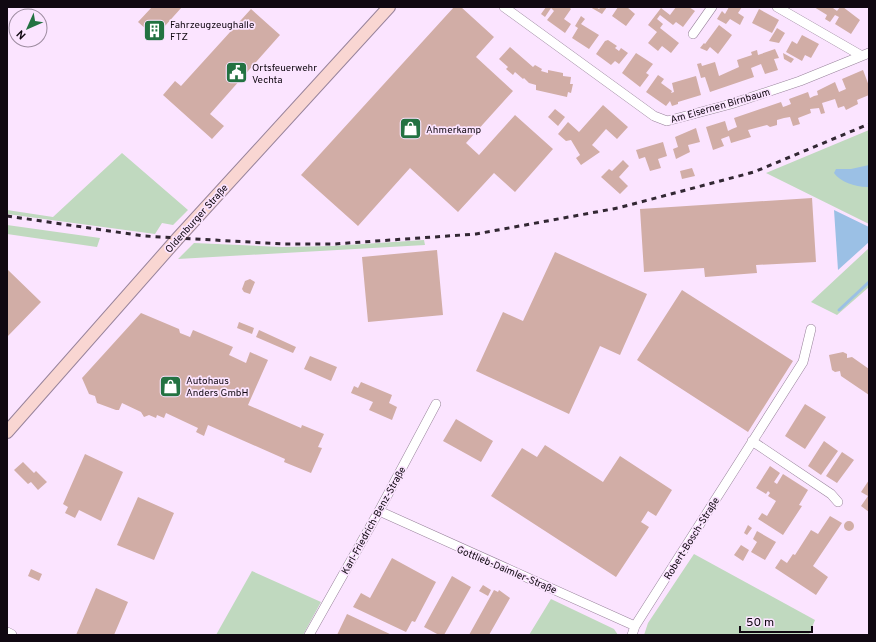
<svg xmlns="http://www.w3.org/2000/svg" width="876" height="642" viewBox="0 0 876 642" font-family="Overpass,sans-serif">
<rect width="100%" height="100%" fill="#fbe4ff"/>
<path fill="#c0d9bf" d="M869,130V224L766,173Z
M122,153L188,210L173,225L162,223L155,234L7,214V210L53,217Z
M7,225L100,238L97,247L7,234Z
M424,240L425,245L178,259L194,243L282,247L332,246Z
M869,248V287L837,315L811,302Z
M694,554L815,620L809,635H644L648,623Z
M252,571L321,602L303,635H216Z
M551,599L614,629L618,635H529Z"/>
<path fill="#9bc0e5" d="M869,165V187C858,188 840,182 834,173L836,169H851Z
M834,210L869,227V242L838,270Z"/>
<g fill="none" stroke-linecap="round" stroke-linejoin="round">
<path stroke="#9bc0e5" stroke-width="3" d="M839,310L869,282"/>
</g>
<path fill="#d1ada6" d="M152,7H182L155,37L138,22Z
M454,7H461L494,37L476,57L513,91L466,143L479,155L515,115L553,149L515,192L494,173L458,212L410,168L358,226L301,175Z
M546,7H569L571,9L564,19L571,24L565,33L547,20L554,11L551,8L545,17L541,14Z
M590,7H596L599,9L601,7H607L602,14Z
M618,7H627L635,14L626,26L612,16Z
M676,7H689L695,11L683,27L676,22L673,25L660,15L657,19L663,24L660,28L679,43L671,53L662,46L658,51L648,43L657,32L648,25L661,8L670,15Z
M729,7H742L738,13L744,17L740,25L730,19L726,24L717,19L722,11L725,14Z
M814,7H834L833,8L837,11L840,7H843L860,20L851,34L835,24L839,17L835,15L830,22L825,19L827,15Z
M251,9L280,35L210,114L224,126L212,139L163,95L175,81L181,86Z
M759,9L779,20L772,33L752,23Z
M581,16L585,19L581,24L599,35L589,49L572,38L578,28L575,26Z
M719,25L732,35L718,54L710,47L707,51L700,48L704,43L705,44Z
M777,28L785,33L779,43L769,41Z
M802,35L819,44L811,58L805,55L802,61L786,52L792,41L797,44Z
M608,40L617,46L615,48L619,51L621,48L628,53L619,64L615,61L611,65L596,54L605,41Z
M510,47L533,67L535,65L542,69L541,71L548,73V70L563,73V76L571,77L570,84H573L571,93L568,92L567,97L536,90V85L529,83L524,78L523,79L515,72L513,75L506,69L508,67L499,59Z
M775,49L779,58L774,59L778,70L765,74L761,64L751,68L754,77L710,92L705,77L701,78L697,64L701,63L702,66L715,62L719,76L739,67L737,60L752,55L751,52L757,50L758,55Z
M636,53L653,64L646,73L649,75L640,87L622,73Z
M783,53L794,59L791,63L784,59Z
M863,70L869,86V95L857,100L858,104L846,110L844,106L838,108L835,99L822,103L825,113L821,114L819,108L810,109L811,113L798,118L800,124L793,126L790,117L784,118L777,120V125L770,127L767,125L748,130L751,137L731,143L729,136L721,139L724,146L713,150L706,127L725,121L728,131L732,129L737,127L734,118L781,102L783,107L786,106L791,104L789,99L808,92L810,98L814,96L818,95L817,91L835,82L839,92L846,89L842,79Z
M658,75L664,79L661,83L672,91L671,93L674,92L672,83L696,76L701,95L678,102V104L672,106L670,101L666,106L646,92Z
M603,105L628,127L617,139L606,129L592,145L600,152L581,165L576,158L580,155L571,140L566,141L558,134L568,122L579,132Z
M555,109L565,117L558,126L548,117Z
M696,128L700,142L688,145L690,152L676,159L673,149L678,147L675,137Z
M663,142L667,156L658,159L661,168L650,171L645,157L639,159L636,150Z
M623,160L629,166L619,177L628,186L620,194L601,177L609,169L612,171Z
M692,168L695,176L682,179L680,171Z
M812,198L816,262L756,265L757,273L705,277L704,268L644,272L640,209Z
M437,250L443,315L368,322L362,257Z
M555,252L647,294L620,355L600,346L569,414L476,371L503,312L523,321Z
M7,269L41,302L7,337Z
M250,279L255,282L250,294L244,292L242,289L245,281Z
M682,290L793,361L748,432L637,360Z
M141,313L179,329L180,333L190,337L193,330L233,347L229,355L246,363L250,352L268,360L248,405L301,428L302,425L324,434L318,447L322,448L311,473L284,462L285,459L208,425L204,436L196,432L198,428L166,413L164,418L157,415L156,418L149,415L144,417L141,412L122,403L119,410H116L97,403L95,396L89,394L82,378Z
M239,322L254,328L252,334L237,328Z
M259,330L296,347L293,353L256,337Z
M843,352L847,354V358L852,357L869,369V395L841,376L840,371L835,372L832,370L829,355Z
M310,356L337,367L331,381L304,369Z
M361,382L392,395L389,403L397,407L392,420L369,410L373,402L351,393L354,386L358,388Z
M805,404L826,417L805,449L785,436Z
M456,419L493,441L481,462L443,441Z
M824,441L838,451L821,475L808,466Z
M545,445L603,482L620,456L672,490L656,516L648,511L641,522L649,527L616,577L491,496L522,448L537,457Z
M842,452L854,460L837,483L826,476Z
M85,454L123,472L101,521L79,510L75,518L65,513L68,507L63,504Z
M23,462L34,473L36,471L47,482L38,490L31,482L28,484L14,470Z
M770,466L780,473L774,482L777,484L783,474L808,490L799,505L802,506L783,535L758,519L762,513L767,516L776,501L768,496L770,493L768,491L766,494L756,488Z
M869,480V512L861,506L868,496L861,492Z
M138,497L174,513L154,560L117,545Z
M830,516L842,523L813,566L828,577L816,595L775,568L781,559L787,563L793,554L795,555L811,530L818,534Z
M844 526a5 5 0 1 1 10 0a5 5 0 1 1-10 0Z
M748,525L752,528L747,535L744,533Z
M757,531L776,542L765,560L751,552L757,542L753,539Z
M741,545L749,550L743,561L734,555Z
M392,558L436,582L415,622L412,621L406,632L353,607L361,593L370,598Z
M31,569L42,574L39,581L28,576Z
M452,576L471,587L444,635H439L424,627Z
M483,585L491,590L488,596L479,591Z
M96,588L128,602L114,635H76Z
M494,590L498,592L499,590L510,598L489,635H469Z
M347,614L392,635H337Z"/>
<g fill="none" stroke-linecap="round" stroke-linejoin="round">
<defs>
<path id="minor" d="M504,7L654,116L667,121L731,104L800,81L869,53
M777,7L862,56
M693,34L712,7
M752,441L831,494L838,502
M379,511L635,626
M309,635L379,511L436,404
M632,635L635,626L803,362L811,329"/>
<path id="tertiary" d="M7,633L11,635"/>
<path id="secondary" d="M7,432L178,238L389,7"/>
</defs>
<use href="#minor" stroke="#98839b" stroke-width="10"/>
<use href="#tertiary" stroke="#98839b" stroke-width="12"/>
<use href="#secondary" stroke="#98839b" stroke-width="14"/>
<use href="#minor" stroke="#fff" stroke-width="9"/>
<use href="#tertiary" stroke="#fff" stroke-width="11"/>
<use href="#secondary" stroke="#f9d6d2" stroke-width="12"/>
<path stroke="#322733" stroke-width="3" stroke-dasharray="5 5" stroke-linecap="butt" d="M7,216L144,236L283,244H334L476,234L618,208L754,172L869,124"/>
</g>
<defs>
<symbol id="building-square" viewBox="-11 -11 22 22"><rect x="-9" y="-9" width="18" height="18" rx="4" fill="#237242" stroke="#fbe4ff"/><path d="M-4-6H4V6H1V3H-1V6H-4ZM-2.5-4.3h1.7v1.8h-1.7ZM.8-4.3h1.7v1.8H.8ZM-2.5-1h1.7V.8h-1.7ZM.8-1h1.7V.8H.8Z" fill="#fff"/></symbol>
<symbol id="civic-square" viewBox="-11 -11 22 22"><rect x="-9" y="-9" width="18" height="18" rx="4" fill="#237242" stroke="#fbe4ff"/><path d="M-.6-6.5H3V-4.5H.6V-3L4-1V1h2V6H-6V1h2V-1L-.6-3ZM-1.2 2.5V6h2.4V2.5Z" fill="#fff"/></symbol>
<symbol id="shop-square" viewBox="-11 -11 22 22"><rect x="-9" y="-9" width="18" height="18" rx="4" fill="#237242" stroke="#fbe4ff"/><path d="M-5-2.5h2.3a2.7 3.5 0 0 1 5.4 0H5L5.5 6h-11ZM-1.5-2.5h3a1.5 2.3 0 0 0-3 0Z" fill="#fff"/></symbol>
</defs>
<g fill-rule="evenodd">
<use href="#building-square" x="142" y="18" width="25" height="25"/>
<use href="#civic-square" x="224" y="60" width="25" height="25"/>
<use href="#shop-square" x="398" y="116" width="25" height="25"/>
<use href="#shop-square" x="158" y="374" width="25" height="25"/>
</g>
<g text-anchor="middle" stroke-width="3.5" stroke-linejoin="round" paint-order="stroke">
<g font-size="10" fill="#100811" stroke="#fbe4ff" text-anchor="start">
<text x="170" y="28">Fahrzeugzeughalle<tspan x="170" dy="12">FTZ</tspan></text>
<text x="252" y="71">Ortsfeuerwehr<tspan x="252" dy="12">Vechta</tspan></text>
<text x="426" y="133">Ahmerkamp</text>
<text x="186" y="384">Autohaus<tspan x="186" dy="12">Anders GmbH</tspan></text>
</g>
<g font-size="10" fill="#100811" stroke="#fbe4ff">
<text transform="translate(720 105) rotate(-16)" y="4">Am Eisernen Birnbaum</text>
<text transform="translate(196 218) rotate(-48)" y="4">Oldenburger Straße</text>
<text transform="translate(373 520) rotate(-61)" y="4">Karl-Friedrich-Benz-Straße</text>
<text transform="translate(691 538) rotate(-58)" y="4">Robert-Bosch-Straße</text>
<text transform="translate(507 569) rotate(23)" y="4">Gottlieb-Daimler-Straße</text>
</g>
</g>
<rect width="876" height="642" fill="none" stroke="#100811" stroke-width="16"/>
<g transform="translate(28 28) rotate(225)"><circle r="19" fill="#fbe4ff" stroke="#9d8ca0"/>
<path d="M0-3L7 15L0 10L-7 15Z" fill="#237242"/>
<text y="-6" font-size="11" font-weight="bold" text-anchor="middle" fill="#100811">N</text>
</g>
<path d="M740 626v6h72v-6" fill="none" stroke="#100811" stroke-width="2"/>
<text x="746" y="626" font-size="12" fill="#100811" stroke="#fbe4ff" stroke-width="3" paint-order="stroke">50 m</text>
</svg>
